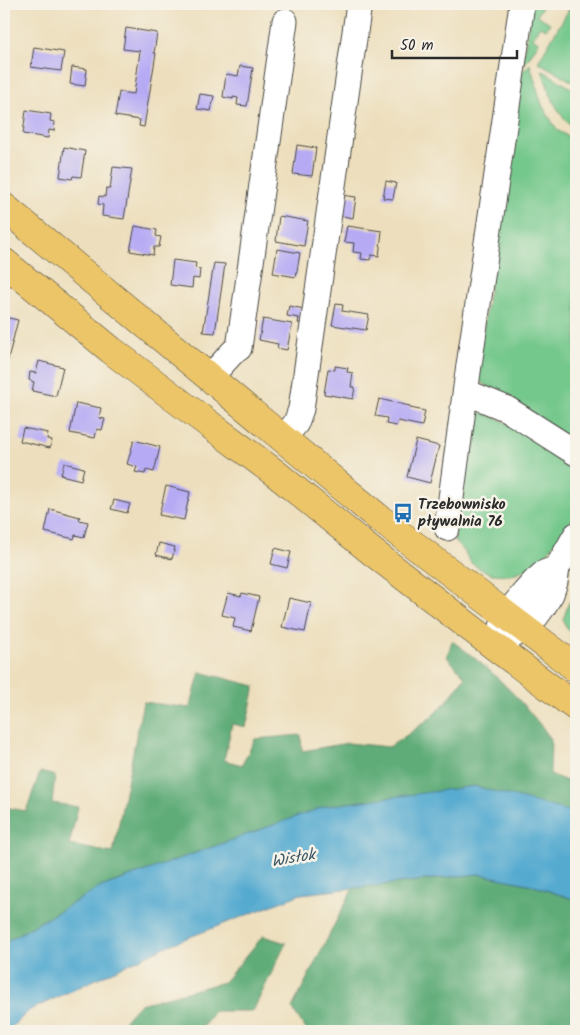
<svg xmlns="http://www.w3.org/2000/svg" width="580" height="1035" viewBox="0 0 580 1035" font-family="Kalam,sans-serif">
<rect width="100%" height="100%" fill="#f7f3e8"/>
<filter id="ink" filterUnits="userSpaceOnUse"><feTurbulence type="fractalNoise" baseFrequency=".02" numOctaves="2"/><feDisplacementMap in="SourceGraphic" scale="10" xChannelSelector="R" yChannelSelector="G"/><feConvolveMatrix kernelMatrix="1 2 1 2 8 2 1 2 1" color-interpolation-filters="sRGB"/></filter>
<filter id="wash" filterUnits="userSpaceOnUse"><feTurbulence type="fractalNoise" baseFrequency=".0096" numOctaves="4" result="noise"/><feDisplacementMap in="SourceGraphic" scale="20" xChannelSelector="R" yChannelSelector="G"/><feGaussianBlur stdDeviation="1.12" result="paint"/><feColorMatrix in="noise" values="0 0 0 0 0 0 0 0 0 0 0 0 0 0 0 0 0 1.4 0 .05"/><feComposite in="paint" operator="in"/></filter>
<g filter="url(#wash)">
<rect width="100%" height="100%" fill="#eddfbd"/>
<path fill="#74c88c" stroke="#507a5c" d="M532,4H544L537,15L550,23L546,29L540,26L532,38L539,42L529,58L522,65Z
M572,4H576V84L538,62Z
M530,64L542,105L557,130L576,141V442L476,379L521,73Z
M542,70L576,91V129C556,116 549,91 542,70Z
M472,410L492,416L513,426L576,466V515L531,574L524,570L510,575L492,574L481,569L471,563L464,551L454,540Z
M569,602L576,604V637L567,629L563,620Z"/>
<path fill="#5fac78" stroke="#456c52" d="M452,641C490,667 524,702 551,739L550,774L576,785V814L572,812L327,806L101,887L4,943V807L26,811L40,772L55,776L52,803L78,807L69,845L113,853L143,702L190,708L200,672L255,686L246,727L232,724L224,760L242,765L255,739L301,735L302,751L348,743L389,747L410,733L430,718L447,701L465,677L447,657Z
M478,874L528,884L576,900V981L573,984L576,1005V1031H307L292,1008L353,888Z
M263,936L286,943L253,1011H214L200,1031H115L140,1004L224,982Z"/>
<path fill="#54aad0" stroke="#406a7e" d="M474,786L572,812L576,814V900L528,884L478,874L301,894L169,945L30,1010L7,1031H4V943L101,887L326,806Z"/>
<g id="blocks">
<path fill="#b6aaf4" d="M126,28L157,33L154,53H156L144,127L139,126L140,120L115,116L119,92L134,94L140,51L123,49Z
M34,47L64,52L61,71L31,67Z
M240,66L253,68L247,106L237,105L238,98L233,97V99L223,97L226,74L238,76Z
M72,67L87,69L85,86L70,84Z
M200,94L214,96L211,111L197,109Z
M26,110L51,114L50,121L55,122L54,131L49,130L48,138L23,134Z
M297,145L316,148L312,176L293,174Z
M64,147L85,151L81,177L73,176L72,179L60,177Z
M113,167L132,169L124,219L102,216L103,205L98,204L99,196L105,197L106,188L110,189Z
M386,181L396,183L393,199L383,198Z
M341,195L356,197L353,218L337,215Z
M279,216L308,221L304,246L276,241Z
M135,226L157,230L156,236L161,237L159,247H154L153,255L130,251Z
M347,226L382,231L379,256L371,255L370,260L361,259L362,253L353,252L354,243L344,242Z
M277,249L300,253L296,277L273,273Z
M173,260L196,263L195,268L200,269L199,279L193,278L192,288L170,285Z
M214,263L225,264L215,333L203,332Z
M336,304L343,305L342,311L369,315L366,330L332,325Z
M289,306L310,310L308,324L298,323L299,318L287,316Z
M4,317L18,320L6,367H4Z
M263,319L292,324L287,350L277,348L278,344L259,340Z
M39,361L63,367L56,396L32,391L34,382L29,380L30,372L36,373Z
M335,366L348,368L347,372L353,373L351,387H355L353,399L324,394L328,369L335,370Z
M379,399L410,406V408L425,411L422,426L398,421L396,426L386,424L387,418L375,416Z
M76,403L101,408L99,418L105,419L102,430L97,429L95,438L70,433Z
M23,428L48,433L47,439L52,440L50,448L20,441Z
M134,440L160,447L154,472L146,470L145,474L135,472L137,467L127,464Z
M416,440L439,446L430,483L407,477Z
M64,463L84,468L81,480L61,475Z
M166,486L190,492L184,520L159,515Z
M114,500L130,504L127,513L111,509Z
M50,509L80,517L79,520L88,522L84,537L75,535L74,539L45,532Z
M159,543L175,547L172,559L156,555Z
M275,548L291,552L287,568L271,564Z
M228,593L241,596L242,593L259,597L251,631L233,627L235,618L222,615Z
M289,598L311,603L305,632L282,627Z"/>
</g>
</g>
<g filter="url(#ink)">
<use href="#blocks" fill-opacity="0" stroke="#484641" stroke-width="1"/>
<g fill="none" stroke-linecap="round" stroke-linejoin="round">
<defs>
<path id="minor" d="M209,378L233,352L239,348L285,21
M466,392L507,409L576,453
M283,439L296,423L301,409L359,4
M447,528L468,372L522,4
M500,633L506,615L525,592L534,582L544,573L557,568
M494,646L519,632L526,630L543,607L551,594L555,582L557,568L576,535"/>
<path id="major" d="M4,207L380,519L576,668
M4,262L111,350L186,407L275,473L371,551L494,646L576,707"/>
</defs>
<use href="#minor" stroke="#484641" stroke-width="27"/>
<use href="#major" stroke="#484641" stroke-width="29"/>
<use href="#minor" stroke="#fff" stroke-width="25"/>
<use href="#major" stroke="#ecc569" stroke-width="28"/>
</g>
</g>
<defs>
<symbol id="bus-bare" viewBox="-9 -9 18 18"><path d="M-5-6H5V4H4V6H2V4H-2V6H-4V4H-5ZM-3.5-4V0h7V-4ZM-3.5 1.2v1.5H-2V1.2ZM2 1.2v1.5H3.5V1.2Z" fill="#1f6fb2" stroke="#f7f3e8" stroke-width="2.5" paint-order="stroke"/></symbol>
</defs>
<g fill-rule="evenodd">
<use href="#bus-bare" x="389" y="499" width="28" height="28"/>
</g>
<g text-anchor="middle" stroke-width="5" stroke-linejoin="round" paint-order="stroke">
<g font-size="15" font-weight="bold" fill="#2b2b2b" stroke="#f7f3e8" text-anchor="start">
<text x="418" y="509">Trzebownisko<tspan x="418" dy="17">pływalnia 76</tspan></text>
</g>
<g font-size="16" font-style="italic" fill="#395765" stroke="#f7f3e8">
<text transform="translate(293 857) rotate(-10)" y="6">Wisłok</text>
</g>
</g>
<rect width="580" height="1035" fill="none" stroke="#f7f3e8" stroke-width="20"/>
<path d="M392 50v8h125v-8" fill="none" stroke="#2b2b2b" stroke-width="2.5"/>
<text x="400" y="50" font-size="15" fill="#2b2b2b" stroke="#f7f3e8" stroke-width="4" paint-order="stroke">50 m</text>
</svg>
